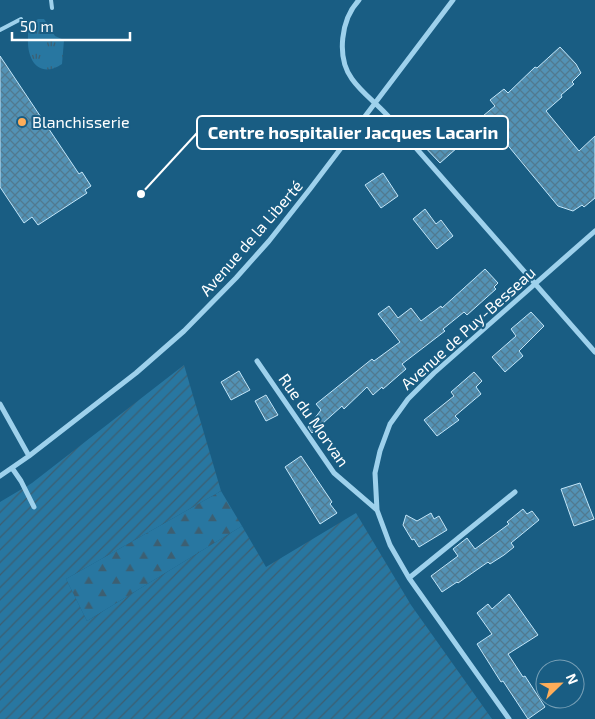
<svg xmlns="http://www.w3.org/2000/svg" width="595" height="719" viewBox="0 0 595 719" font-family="'Exo 2',sans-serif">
<defs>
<pattern id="grass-tufts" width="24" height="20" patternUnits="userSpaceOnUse" patternTransform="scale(1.25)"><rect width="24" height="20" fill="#2877a1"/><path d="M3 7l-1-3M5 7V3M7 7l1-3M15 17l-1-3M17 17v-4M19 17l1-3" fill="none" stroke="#3c5f72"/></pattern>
<pattern id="forest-firs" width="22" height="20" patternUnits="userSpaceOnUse" patternTransform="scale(1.25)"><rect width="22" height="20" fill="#2877a1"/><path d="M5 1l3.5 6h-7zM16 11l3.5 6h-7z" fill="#3c5f72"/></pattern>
<pattern id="garden-furrows" width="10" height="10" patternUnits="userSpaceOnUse" patternTransform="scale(1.25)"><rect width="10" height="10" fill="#2877a1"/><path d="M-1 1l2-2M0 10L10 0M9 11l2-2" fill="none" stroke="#3c5f72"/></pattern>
<pattern id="building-cross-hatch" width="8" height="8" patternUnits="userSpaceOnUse" patternTransform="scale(1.25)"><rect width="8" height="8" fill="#5392b5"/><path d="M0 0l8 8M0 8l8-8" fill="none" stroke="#517a90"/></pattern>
</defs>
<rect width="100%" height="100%" fill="#195d83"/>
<path fill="url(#grass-tufts)" d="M38,19H44L55,36L64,40L62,64C40,79 27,61 28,39C28,34 28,28 31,24C33,22 36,21 38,19Z"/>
<path fill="url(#forest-firs)" d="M221,491L242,526L87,621L66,579Z"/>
<path fill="url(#garden-furrows)" d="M184,365L221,491L66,579L87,621L242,526L266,567L356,513L411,605L492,719H0V502L32,483Z"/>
<path fill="url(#building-cross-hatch)" stroke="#c3e6f9" d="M560,47L576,64L581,73L572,82L574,84L561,95L562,97L546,111L579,151L595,136V198L584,207L582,205L573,211L558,206L505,142L499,147L490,140L479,124L485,118L483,116L495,106L490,100L504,89L508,93L535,67L537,68Z
M0,56L79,174L82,172L91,186L85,190L87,193L38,225L32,217L24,223L0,187Z
M435,122L458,147L440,163L420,142Z
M383,173L398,196L381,208L365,185Z
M425,209L436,224L441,220L453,236L437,249L413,219Z
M485,269L498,283L494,287L496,289L467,315L464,312L443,329L445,331L402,364L406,369L383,389L382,387L373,395L367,387L344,409L342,406L312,433L308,427L321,410L316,404L372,359L374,361L400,342L378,314L389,306L398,318L411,308L421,321L441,306L442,308Z
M531,312L544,326L519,351L523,356L505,372L492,357L516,336L511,329Z
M239,371L250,390L231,400L221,382Z
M474,372L482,381L476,387L481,394L455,416L459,420L437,436L424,420L454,396L451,392Z
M266,395L278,415L266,421L255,401Z
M301,456L332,502L330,504L337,513L320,524L285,467Z
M580,483L594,519L574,526L561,489Z
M523,509L527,514L532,511L539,520L511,543L514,547L504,555L490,564L488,562L458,583L457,582L442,592L431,576L458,556L453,549L467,538L475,549L509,524L507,522Z
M431,513L434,519L439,516L447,530L419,547L414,539L412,540L403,525L406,515L417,521Z
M509,594L538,635L508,654L523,677L525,676L545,707L528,719L503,681L501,682L477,644L492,634L477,613L488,604L492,609Z"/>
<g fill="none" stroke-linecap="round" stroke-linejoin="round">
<path stroke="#9ed1ec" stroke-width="4" d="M51,0L52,8
M0,30L21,19"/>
<path stroke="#9ed1ec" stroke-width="5" d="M359,0C341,19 336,57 352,79C362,93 375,102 387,115L595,352
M257,361L334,473L377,510
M0,404L29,456
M12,468L21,481L34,507
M0,476L29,456L136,373L184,331L236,278L269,241L310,189L453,0
M409,578L515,492
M509,719L409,578L390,545L377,510L375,473L380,451L390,424L408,399L434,373L595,231"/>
</g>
<circle fill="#fead59" stroke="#195d83" stroke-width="2" cx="22" cy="122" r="5"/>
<g text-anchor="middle" stroke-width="4" stroke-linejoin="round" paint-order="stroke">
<g font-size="16" fill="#fff" stroke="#195d83" text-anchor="start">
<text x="32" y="128">Blanchisserie</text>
</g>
<g font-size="16" fill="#fff" stroke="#195d83">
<text transform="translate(251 238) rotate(-49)" y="6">Avenue de la Liberté</text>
<text transform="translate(468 328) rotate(-42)" y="6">Avenue de Puy-Besseau</text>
<text transform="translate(314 420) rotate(55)" y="6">Rue du Morvan</text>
</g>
</g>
<path fill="none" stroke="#fff" stroke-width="2" d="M141 194L197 133"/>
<circle fill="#fff" stroke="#195d83" stroke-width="2" cx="141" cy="194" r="5"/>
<rect fill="#195d83" stroke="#fff" stroke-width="2" x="197" y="116" width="311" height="33" rx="5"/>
<g font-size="18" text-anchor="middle" font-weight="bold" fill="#fff">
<text x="353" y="139">Centre hospitalier Jacques Lacarin</text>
</g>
<g transform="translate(560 684) rotate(67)"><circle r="24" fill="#195d83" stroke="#759eb5"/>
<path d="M0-4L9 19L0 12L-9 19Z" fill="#fead59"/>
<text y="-8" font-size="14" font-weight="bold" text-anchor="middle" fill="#ffffff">N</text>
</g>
<path d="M12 32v8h118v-8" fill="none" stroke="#ffffff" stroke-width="2.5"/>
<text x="20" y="32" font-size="15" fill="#ffffff" stroke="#195d83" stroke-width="4" paint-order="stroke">50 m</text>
</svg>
